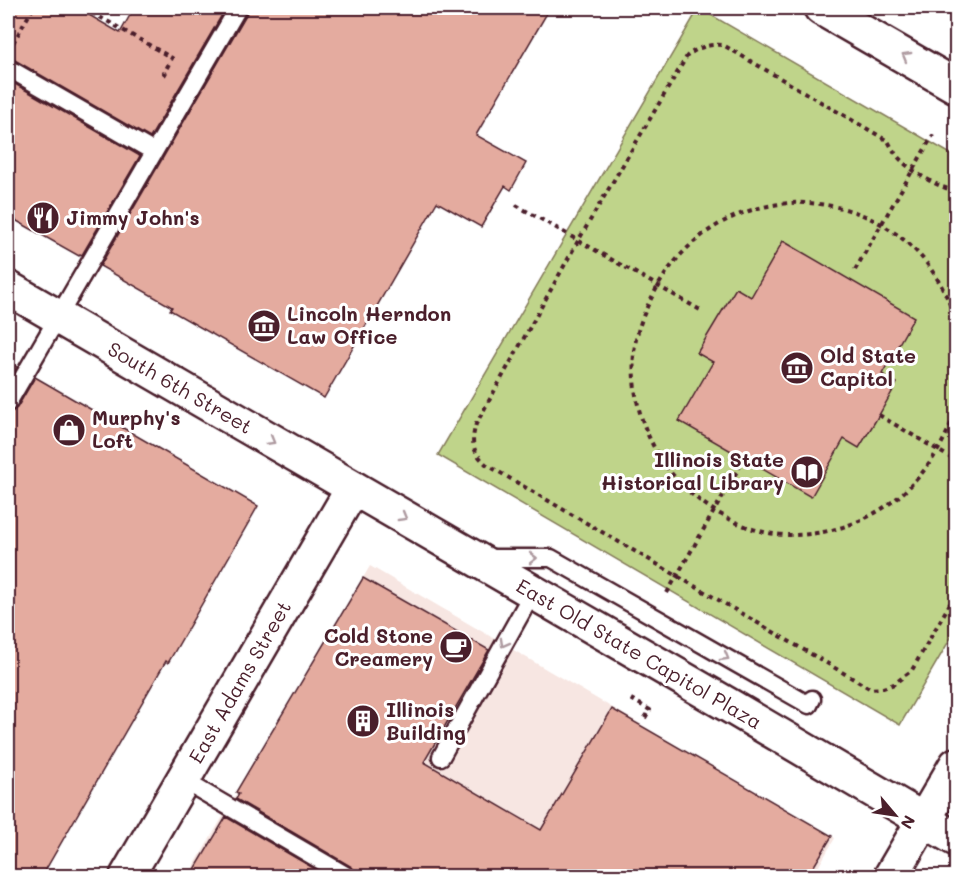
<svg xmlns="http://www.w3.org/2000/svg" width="964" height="884" viewBox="0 0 964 884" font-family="Mali,sans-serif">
<rect width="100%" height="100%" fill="#fff"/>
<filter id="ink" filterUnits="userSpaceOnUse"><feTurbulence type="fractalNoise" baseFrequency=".0167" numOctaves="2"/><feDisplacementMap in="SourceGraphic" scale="12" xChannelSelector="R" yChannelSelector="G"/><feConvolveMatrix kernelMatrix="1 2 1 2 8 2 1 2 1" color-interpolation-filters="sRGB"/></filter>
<g filter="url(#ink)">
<path fill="#f7e6e2" d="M370,566L835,838L813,876H188Z"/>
<path fill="#bfd48a" stroke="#847a5a" stroke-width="1.5" d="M699,8L956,157V629L900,725L438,455Z"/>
<path fill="#e4ab9f" stroke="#4a1f2b" stroke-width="1.5" d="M8,8H77L120,33L134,8H226L150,138L13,59L8,58Z
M248,8H550L476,135L526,163L511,190L505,186L481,227L437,202L324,398L170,310L172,307L100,266L247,13Z
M8,80L140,156L82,255L80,254L79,256L8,216Z
M783,241L914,317L882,374L897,383L879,415L859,448L844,439L811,497L679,421L713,362L697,353L736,288L751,297Z
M8,361L17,367L8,383Z
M35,377L258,506L168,663L166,661L42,876H8V413L17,408Z
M363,578L489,650L424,762L541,830L612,709L832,836L808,876H357L352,867L236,799L239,794L236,792Z
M226,817L327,876H191Z"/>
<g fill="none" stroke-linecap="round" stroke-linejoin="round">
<defs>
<path id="lane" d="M8,68L154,152
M8,403L238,8
M487,558H551L809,705L812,699
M441,757L533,592
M183,780L347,876"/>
<path id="street" d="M127,876L353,488
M891,876L956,765"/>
<path id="secondary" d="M821,8L956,86
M8,288L730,706L956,839"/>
</defs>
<use href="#lane" stroke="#4a1f2b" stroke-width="21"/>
<use href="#street" stroke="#4a1f2b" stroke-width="38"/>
<use href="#secondary" stroke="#4a1f2b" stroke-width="38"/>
<path stroke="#4a1f2b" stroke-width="4" stroke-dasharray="4.5 4.5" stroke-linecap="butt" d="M84,8L172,58L164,73L169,76
M911,8L923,14L927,8
M13,43L33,8
M956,190C944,191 911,171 902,161C896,156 892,148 888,141L723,45C709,44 698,47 687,56L578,241L476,424C470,444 473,452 487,465L871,689L883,688L894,684L912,670L956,593
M516,205L702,311
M855,270L933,135
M956,323C918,181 730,160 658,286C646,307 636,329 634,353C629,420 663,483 722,515C741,526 763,534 785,535C867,537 932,486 956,409
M879,415L956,461
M667,593L740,466
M631,699L650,710L643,721"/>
<use href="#lane" stroke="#fff" stroke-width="16"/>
<use href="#street" stroke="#fff" stroke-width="33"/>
<use href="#secondary" stroke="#fff" stroke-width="33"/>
</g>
<defs><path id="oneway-chevron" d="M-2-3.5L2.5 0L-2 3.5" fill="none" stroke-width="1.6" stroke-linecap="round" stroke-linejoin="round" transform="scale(1.5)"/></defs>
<g stroke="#ae9aa0">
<use href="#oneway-chevron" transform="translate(906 56) rotate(-150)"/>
<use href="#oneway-chevron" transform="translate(271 441) rotate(30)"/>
<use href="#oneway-chevron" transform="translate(403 517) rotate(30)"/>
<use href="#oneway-chevron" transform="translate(533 558)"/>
<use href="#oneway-chevron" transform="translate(504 643) rotate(119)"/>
<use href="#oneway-chevron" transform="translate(725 657) rotate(30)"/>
</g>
</g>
<defs>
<symbol id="restaurant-disc" viewBox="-11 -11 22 22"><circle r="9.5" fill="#4a1f2b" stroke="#fff"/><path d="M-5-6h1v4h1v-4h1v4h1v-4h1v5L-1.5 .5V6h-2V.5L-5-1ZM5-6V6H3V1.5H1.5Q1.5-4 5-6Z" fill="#fff"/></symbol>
<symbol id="museum-disc" viewBox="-11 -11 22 22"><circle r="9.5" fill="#4a1f2b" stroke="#fff"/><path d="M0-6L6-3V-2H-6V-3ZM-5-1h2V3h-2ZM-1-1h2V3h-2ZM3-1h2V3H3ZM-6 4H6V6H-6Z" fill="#fff"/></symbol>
<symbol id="shop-disc" viewBox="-11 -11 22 22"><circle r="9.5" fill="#4a1f2b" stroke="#fff"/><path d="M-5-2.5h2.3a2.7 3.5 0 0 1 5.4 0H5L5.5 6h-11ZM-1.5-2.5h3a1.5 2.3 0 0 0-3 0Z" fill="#fff"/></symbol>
<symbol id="library-disc" viewBox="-11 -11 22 22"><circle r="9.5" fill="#4a1f2b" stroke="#fff"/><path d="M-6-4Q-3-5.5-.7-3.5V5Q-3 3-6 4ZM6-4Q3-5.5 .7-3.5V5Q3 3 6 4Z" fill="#fff"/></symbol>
<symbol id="cafe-disc" viewBox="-11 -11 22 22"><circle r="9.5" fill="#4a1f2b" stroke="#fff"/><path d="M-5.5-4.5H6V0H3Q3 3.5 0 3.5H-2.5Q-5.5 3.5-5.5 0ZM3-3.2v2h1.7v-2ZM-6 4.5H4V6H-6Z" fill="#fff"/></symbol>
<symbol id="building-disc" viewBox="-11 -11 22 22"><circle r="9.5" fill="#4a1f2b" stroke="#fff"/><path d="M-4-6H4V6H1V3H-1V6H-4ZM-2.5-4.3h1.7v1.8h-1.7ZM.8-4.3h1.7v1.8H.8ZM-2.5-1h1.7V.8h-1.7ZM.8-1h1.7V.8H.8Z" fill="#fff"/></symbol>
</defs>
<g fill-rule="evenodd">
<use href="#restaurant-disc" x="24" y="199" width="38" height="38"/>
<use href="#museum-disc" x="245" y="307" width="38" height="38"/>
<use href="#museum-disc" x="778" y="349" width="38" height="38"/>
<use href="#shop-disc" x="50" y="411" width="38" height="38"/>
<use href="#library-disc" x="788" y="453" width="38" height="38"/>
<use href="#cafe-disc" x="437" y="628" width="38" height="38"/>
<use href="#building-disc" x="344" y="702" width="38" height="38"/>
</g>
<g text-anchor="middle" stroke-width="6" stroke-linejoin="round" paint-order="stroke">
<g font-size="20" font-weight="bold" fill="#4a1f2b" stroke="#fff" text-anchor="start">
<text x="66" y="225">Jimmy John's</text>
<text x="287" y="321">Lincoln Herndon<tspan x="287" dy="23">Law Office</tspan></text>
<text x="820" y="363">Old State<tspan x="820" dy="23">Capitol</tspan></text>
<text x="92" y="425">Murphy's<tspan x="92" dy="23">Loft</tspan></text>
<text x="784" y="467" text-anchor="end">Illinois State<tspan x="784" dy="23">Historical Library</tspan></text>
<text x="433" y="643" text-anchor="end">Cold Stone<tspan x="433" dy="23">Creamery</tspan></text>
<text x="386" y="717">Illinois<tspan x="386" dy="23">Building</tspan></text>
</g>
<g font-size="20" fill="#4a1f2b" stroke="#fff">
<text transform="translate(180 388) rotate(30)" y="7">South 6th Street</text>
<text transform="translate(639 654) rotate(30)" y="7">East Old State Capitol Plaza</text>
<text transform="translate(240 682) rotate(-60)" y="7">East Adams Street</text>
</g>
</g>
<rect width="964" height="884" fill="none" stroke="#fff" stroke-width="30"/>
<rect x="15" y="15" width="934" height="854" fill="none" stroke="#4a1f2b" stroke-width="2" filter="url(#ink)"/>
<g transform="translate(895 815) rotate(119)" stroke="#ffffff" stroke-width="4.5" paint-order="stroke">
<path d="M0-4.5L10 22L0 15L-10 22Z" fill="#4a1f2b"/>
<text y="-9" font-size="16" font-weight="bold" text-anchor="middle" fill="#4a1f2b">N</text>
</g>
</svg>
